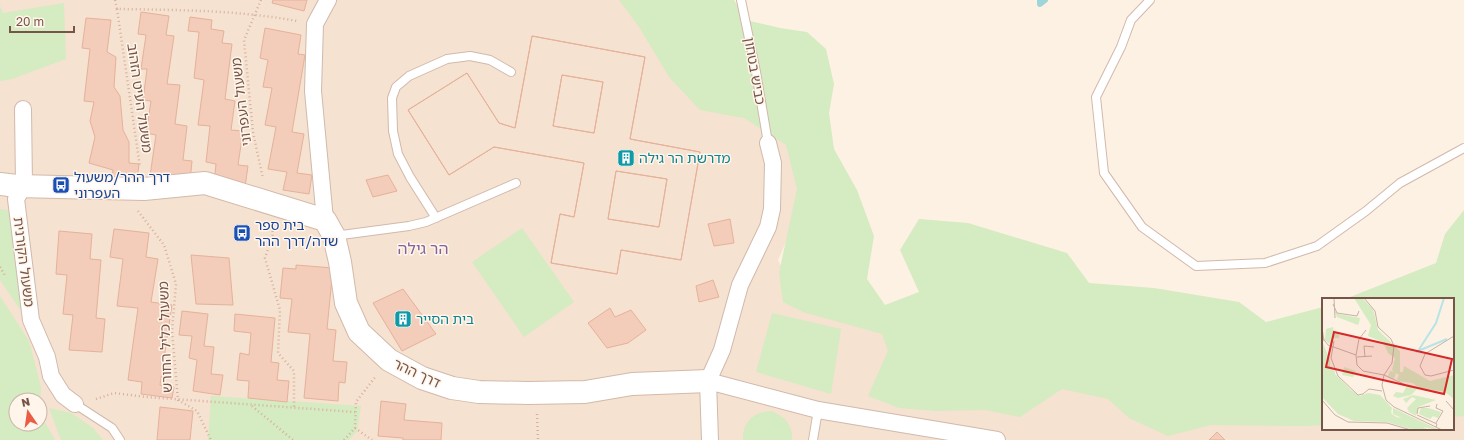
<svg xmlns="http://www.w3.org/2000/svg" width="1464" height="440" viewBox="0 0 1464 440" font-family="'Golos Text','Noto Sans Hebrew',sans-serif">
<rect width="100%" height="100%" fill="#fdf1e3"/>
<path fill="#f5e2d1" d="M0,0H645L792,101L802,205L778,260L798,299L1323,363V429H1453V379L1464,380V440H49L40,424V400L0,314Z"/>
<path fill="#d5ebc1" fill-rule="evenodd" d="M619,0H734L746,20L780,28L807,32L826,49L834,84L829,113L834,149L857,190L874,236L867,279L885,305L919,292L900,250L919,219L968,223L1067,253L1089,283L1154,288L1239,302L1266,322L1323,307V425L1305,426L1211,425L1168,436L1129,418L1108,399L1062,389L1020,417L985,410L937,411L899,408L868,396L888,351L882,334L803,312L783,302L779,273L797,189L786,145L744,118L700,110L669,77L639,27Z
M64,3L66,59L12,79L0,81V6L3,13Z
M0,209L16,212L31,320L19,308L0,280Z
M1464,210V416L1453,417V299H1345L1436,263L1445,234Z
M522,228L574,302L524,337L472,262Z
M0,296L29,341L41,387L40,414L55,440H0ZM16,400H40V424H16Z
M772,313L841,329L831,394L756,372Z
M211,396L361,406L357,431L349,440H208Z
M49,408L71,413L93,428L103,440H61Z
M771,411C785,416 793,425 792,440H743C742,422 753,412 771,411Z"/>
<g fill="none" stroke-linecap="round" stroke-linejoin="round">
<path stroke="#9dd5d9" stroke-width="6" d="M1040,0V4L1045,0"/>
</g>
<path fill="#f3ccba" stroke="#e6b19a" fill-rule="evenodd" d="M273,0H307L304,11L272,3Z
M141,12L169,16L166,35L174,36L167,84L180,85L175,124L187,126L183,160L192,161L190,181L150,176L156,135L146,133L151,101L143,100L147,69H141L146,35L138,34Z
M190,17L212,20L211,29L224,31L222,43L232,44L225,99L235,101L231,130L243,131L238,165L248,166L245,187L214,183L216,164L206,162L210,126L198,125L204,80L194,78L199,32L188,31Z
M86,18L111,20L107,52L116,57L114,87L120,96L123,130L129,142V163L139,164L136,188L111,185L113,170L89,163L95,137L90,121L94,102L84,101L90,49L82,48Z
M265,28L301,35L298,54L305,55L292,132L304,134L297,173L312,175L309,194L283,190L287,172L268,169L276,127L265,125L272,88L263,87L268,60L260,58Z
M532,36L645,57L630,139L700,152L681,260L621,250L617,274L551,263L560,214L574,217L584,163L494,147L449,175L408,110L467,73L499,123L515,128ZM562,75L603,82L594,133L553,126ZM616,171L667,179L659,227L608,219Z
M532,36L645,57L630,139L700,152L681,260L621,250L617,274L551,263L560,214L574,217L584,163L494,147L449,175L408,110L467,73L499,123L515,128ZM562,75L603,82L594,133L553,126ZM616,171L667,179L659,227L608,219Z
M388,175L397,191L373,197L366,180Z
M730,219L734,243L714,246L708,224Z
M114,229L149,233L146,257L158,259L151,302L172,305L160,385L174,387L172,398L141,394L142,382L128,380L138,308L117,306L123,259L110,257Z
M59,231L92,234L90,259L101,260L96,318L105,319L102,352L69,350L73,315L63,314L67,275L56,274Z
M191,255L229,258L233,305L196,304Z
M296,265L333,268L327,329L336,330L333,361L347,362L345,383L339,382L338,401L304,398L310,334L288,332L292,299L280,298L283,268L296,269Z
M713,280L719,297L699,302L696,286Z
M403,289L436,334L402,351L373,303Z
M610,308L615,317L631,310L646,330L628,343L607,348L588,323Z
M182,311L208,314L204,346L214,347L211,374L223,375L220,395L193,391L197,360L189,358L192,336L179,335Z
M235,314L275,318L271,362L279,363L277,380L289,381L287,402L248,398L249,381L237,380L240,353L249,355L251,333L234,331Z
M381,401L406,404L404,420L442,423L441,440H403V438L378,436Z
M160,407L193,411L190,440H157Z
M1217,432L1225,440H1209Z"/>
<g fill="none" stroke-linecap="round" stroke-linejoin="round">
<defs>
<path id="lane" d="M741,0L756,72L768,143
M1150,0L1131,20L1121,47L1096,97L1104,173L1142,227L1196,266L1265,263L1317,246L1366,211L1400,183L1464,148
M436,218L410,177L398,154L393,131L392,98L396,87L409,76L447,59L470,56L490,60L511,72
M334,236L409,226L426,222L516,183
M75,404L112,428L120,440
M813,440L818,410"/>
<path id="street" d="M23,109L24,185L16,199L31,320L47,357L51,376L63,395L75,404
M325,220L313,91L315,24L328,0
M708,381L818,410L997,440
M710,440L708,381L722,350L740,285L768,227L772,209L773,163L768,143"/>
<path id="secondary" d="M0,184L17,186L144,189L205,183L325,220L334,236L340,262L346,303L359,332L389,360L422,378L452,388L479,392L528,393L585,392L632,384L708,381"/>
</defs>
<use href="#lane" stroke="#d1b9ac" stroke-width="10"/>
<use href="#street" stroke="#d1b9ac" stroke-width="18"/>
<use href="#secondary" stroke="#d4b9a9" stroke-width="24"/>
<path stroke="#d8af9d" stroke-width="2.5" stroke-dasharray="1 3" stroke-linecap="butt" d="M115,0L117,9C177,10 238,10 297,21
M261,0L244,40L253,132L263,179
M117,9L140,167
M138,211L164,245L176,284L172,331L178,400L197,411L211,440
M272,227L273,234L265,258L280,310L278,353L294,371V408
M0,267L6,277
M96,399L114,393L146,397L355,412
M252,406L293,440
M537,414L538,440
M355,428L372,440
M344,440L355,428L356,402L376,376"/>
<use href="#lane" stroke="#fff" stroke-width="8"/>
<use href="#street" stroke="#fff" stroke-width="16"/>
<use href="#secondary" stroke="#fff" stroke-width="22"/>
</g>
<defs>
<symbol id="building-square" viewBox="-11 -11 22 22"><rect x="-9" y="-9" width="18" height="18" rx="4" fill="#0f9aa8" stroke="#fff5ea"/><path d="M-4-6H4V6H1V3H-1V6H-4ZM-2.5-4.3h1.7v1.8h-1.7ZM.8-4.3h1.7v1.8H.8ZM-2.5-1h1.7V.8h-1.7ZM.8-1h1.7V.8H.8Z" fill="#fff"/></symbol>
<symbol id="bus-square" viewBox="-11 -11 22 22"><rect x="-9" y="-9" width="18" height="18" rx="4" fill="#1a4fb4" stroke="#fff5ea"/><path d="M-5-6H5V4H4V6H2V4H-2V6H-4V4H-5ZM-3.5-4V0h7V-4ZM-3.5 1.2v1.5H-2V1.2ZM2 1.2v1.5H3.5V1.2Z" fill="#fff"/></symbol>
</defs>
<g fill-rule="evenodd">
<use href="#building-square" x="616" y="148" width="20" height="20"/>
<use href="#bus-square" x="51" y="175" width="20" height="20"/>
<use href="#bus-square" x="232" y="223" width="20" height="20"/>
<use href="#building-square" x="393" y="309" width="20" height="20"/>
</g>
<g text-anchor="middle" stroke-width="3" stroke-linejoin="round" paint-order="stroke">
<g font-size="14" fill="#765548" stroke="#fff5ea">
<text transform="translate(755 71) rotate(80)" y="5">כביש בטחון</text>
<text transform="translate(140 98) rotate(82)" y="5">משעול העיט הזהוב</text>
<text transform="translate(241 102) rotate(-97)" y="5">משעול העפרוני</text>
<text transform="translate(24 262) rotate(83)" y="5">משעול הקורנית</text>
<text transform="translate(165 337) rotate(-92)" y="5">משעול כליל החורש</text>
<text transform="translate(417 373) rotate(25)" y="5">דרך ההר</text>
</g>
<g font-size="14" fill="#0d838f" stroke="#fff5ea" text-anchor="start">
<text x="639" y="163">מדרשת הר גילה</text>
<text x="416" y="324">בית הסייר</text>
</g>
<g font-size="14" fill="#164399" stroke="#fff5ea" text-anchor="start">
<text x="74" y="182">דרך ההר/משעול<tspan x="74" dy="16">העפרוני</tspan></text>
<text x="255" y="230">בית ספר<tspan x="255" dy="16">שדה/דרך ההר</tspan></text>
</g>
<g font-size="16" fill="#83639a" stroke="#fff5ea">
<text x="423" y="254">הר גילה</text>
</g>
</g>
<g transform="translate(1322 298)">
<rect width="132" height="132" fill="#fdf1e3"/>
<path d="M32,0H40L51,11L56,32L78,53V74H81L82,68L108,83L132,77V101L123,94L98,90L90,85L77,83L75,81L77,77L74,75L72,81L66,78L68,73L72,74L70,72L73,60L66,55L61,44L46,38L49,27ZM12,12L16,16L38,20L37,25L36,27L15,19ZM11,29L12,35H17V40H10L9,47L3,42L4,31ZM0,43L8,62V69L12,70L13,76L11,74L29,92L38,98L46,95L58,97L70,110L69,114L70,116L74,119L80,120L71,116V110L117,132L101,129L107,132H93L65,124L32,123L16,116L0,99ZM22,69L34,73L31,79L20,77ZM85,87L95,91L89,97L76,100L71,98L74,94L81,95ZM91,97L114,102L96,109L94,118L87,114L85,110L94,101L90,99L84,105L81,101ZM99,110H106L119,114L116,120L111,118L108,121L97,116Z" fill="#d5ebc1"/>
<path fill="none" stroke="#b7e4e7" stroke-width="2" d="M122,0L114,25L96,53L125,41"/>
<path fill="none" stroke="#c7b3a5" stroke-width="1" d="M12,0L13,20M42,0L53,13L56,29L69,41L72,48L70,65L62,77L60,87L64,102L72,109L120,132M11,6L15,15L35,18L37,13M0,29L2,43M132,38L103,56L98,68L103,77L109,78L132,72M0,39L6,47L34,57L35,67L41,73L62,77L84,87M12,43L9,60L16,78L36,97L41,96L47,91L60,93M34,57L37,41L44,32M35,59L50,58M43,59L42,48L52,49M0,102L13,117L26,124L65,125L89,132M124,103L132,112M95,116L96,110L108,108M95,117L115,126L114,129M114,125L121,113L114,110L115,106"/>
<path fill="#d62828" fill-opacity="0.15" stroke="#d62828" stroke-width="2" d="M12,34L130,61L122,96L4,69Z"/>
<rect width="132" height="132" fill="none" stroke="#765548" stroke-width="2"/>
</g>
<g transform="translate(28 412) rotate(347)"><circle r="19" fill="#fff5ea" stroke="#c8b5a9"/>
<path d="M0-3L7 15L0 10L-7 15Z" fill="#eb5c44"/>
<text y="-6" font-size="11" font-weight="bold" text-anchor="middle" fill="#765548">N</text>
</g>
<path d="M10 26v6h64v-6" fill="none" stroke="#765548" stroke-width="2"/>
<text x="16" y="26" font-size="12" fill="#765548" stroke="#fff5ea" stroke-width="3" paint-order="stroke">20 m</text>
</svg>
